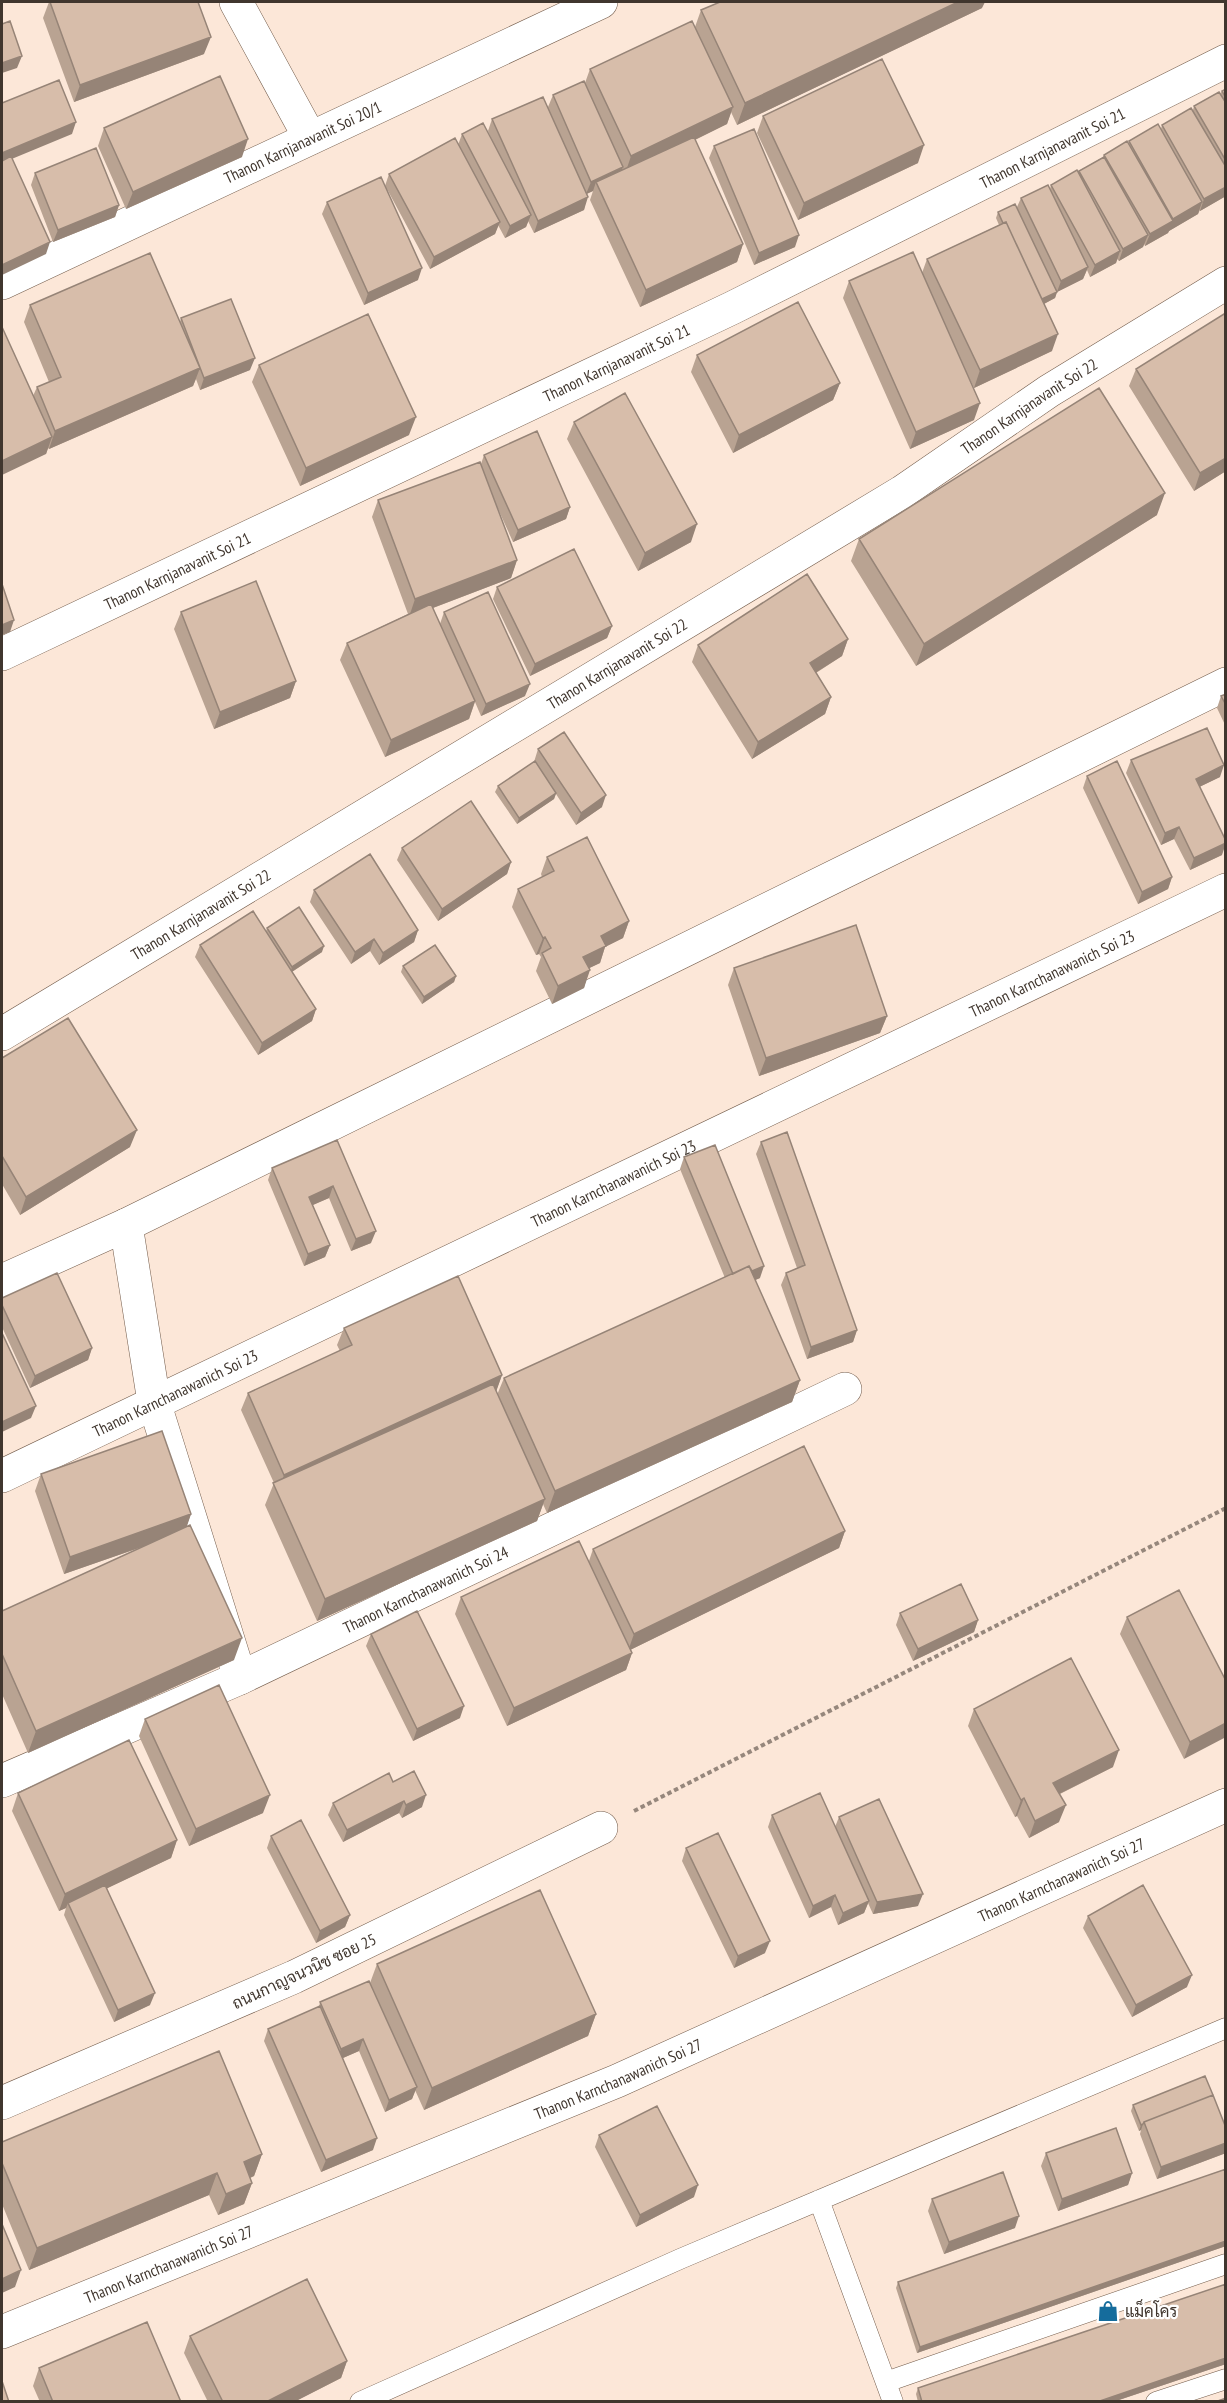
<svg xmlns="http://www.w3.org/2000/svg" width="1227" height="2403" viewBox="0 0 1227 2403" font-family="'PT Sans Narrow',Sarabun,sans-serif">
<rect width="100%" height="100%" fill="#fce7d8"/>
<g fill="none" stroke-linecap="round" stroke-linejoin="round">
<defs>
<path id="service" d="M819,2200L893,2402
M886,2382L1226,2264
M360,2402L680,2259L1226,2028
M1156,2402L1226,2379"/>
<g id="minor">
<path d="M236,2L310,138"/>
<path id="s1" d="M2,283L601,2"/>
<path id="s2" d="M2,654L732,308L1226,61"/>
<path id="s3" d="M2,1034L902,492L1049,391L1226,283"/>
<path d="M2,1281L126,1225"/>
<path id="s4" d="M2,1476L1226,890"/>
<path d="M240,1678L154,1402L126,1225L1226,684"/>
<path id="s5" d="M2,1781L240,1678L845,1389"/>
<path d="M2,2103L294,1977L601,1828"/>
<path id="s6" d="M2,2332L617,2081L1226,1805"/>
</g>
</defs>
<use href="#service" stroke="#735c4b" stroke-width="21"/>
<use href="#minor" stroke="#735c4b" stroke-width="34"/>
<path stroke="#96877c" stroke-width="4" stroke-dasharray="4.5 3" stroke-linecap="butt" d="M634,1811L1226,1508"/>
<use href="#service" stroke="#fff" stroke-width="20"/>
<use href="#minor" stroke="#fff" stroke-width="33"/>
</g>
<path fill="#b9a392" d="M49,2L204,54L74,102L43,18Z
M982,8L737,125L731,112L727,124L695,140L743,244L737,262L640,307L590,200L593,191L587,194L584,210L534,233L528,221L526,227L505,238L498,225L495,234L430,269L387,189L418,280L364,305L322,214L327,202L385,186L389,174L458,145L462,134L494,144L488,131L492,119L548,107L553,95L585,83L590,69L695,27L701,10Z
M1226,89V196L1200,211V210L1198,214L1169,231L1168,233L1145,246L1144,244L1143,247L1119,261L1117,259L1116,263L1090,277L1087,270L1083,279L1057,292L1055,298L1044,304L1052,351L974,388L965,370L974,420L910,449L843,298L849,281L922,273L927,259L999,225L996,218L998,212L1017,207L1021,198L1050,189L1051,185L1078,173L1079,171L1103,157L1104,155L1128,144L1129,141L1161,129L1162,125L1193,110L1194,106L1220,94L1222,91Z
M763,116L918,163L798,220L757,133Z
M104,128L242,157L126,209L98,146Z
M714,146L795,247L754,265L709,158Z
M35,173L119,205L115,217L53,242L31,185Z
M30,305L180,322L181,318L250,370L200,390L196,379L193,386L49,449L48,448L46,454L33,396L37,387L49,382L24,322Z
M697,355L840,383L833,400L733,453L691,372Z
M259,365L409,435L300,486L252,382Z
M1136,369L1226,471L1194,491L1129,386Z
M574,422L691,542L638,571L567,439Z
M484,455L570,507L566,519L513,542L494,500L517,560L511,578L433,608L440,624L444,612L525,696L481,716L475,702L469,719L385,757L340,660L347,643L408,614L372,517L378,500L481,464Z
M1157,515L916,666L851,561L859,539Z
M497,587L612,626L607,638L530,676L493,599Z
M181,612L296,681L290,698L214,729L174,629Z
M848,639L842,656L816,673L831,697L825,714L752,759L692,662L698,645Z
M1226,694V727L1217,708L1221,696Z
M538,749L602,807L576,825L556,794L554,799L517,824L495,792L498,786L534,762Z
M1131,760L1220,777L1199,787L1222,855L1190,870L1174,839L1161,845L1126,773Z
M1087,776L1172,877L1168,889L1138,904L1083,788Z
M402,848L511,862L507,874L438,921L397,860Z
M547,857L629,921L623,938L605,947L600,963L589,968L584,988L552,1004L536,971L541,957L539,954L536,955L512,907L518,889L542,877L541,874Z
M314,890L418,930L414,942L379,965L370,951L351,964L310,902Z
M267,928L322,952L292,972L316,1009L312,1021L258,1055L195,957L200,945L266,931Z
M403,966L456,976L454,982L422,1004L401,972Z
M734,968L887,1016L880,1033L759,1076L728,985Z
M2,1058L130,1147L20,1215L2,1184Z
M337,1140L371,1243L351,1251L329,1198L312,1205L330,1245L325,1257L304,1266L268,1180L272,1168Z
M761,1142L857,1330L853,1342L807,1359L781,1285L786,1273L797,1268L756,1154Z
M684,1157L760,1278L755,1280L800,1380L792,1402L547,1513L543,1504L537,1521L317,1621L265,1505L274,1483L241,1410L248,1393L340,1351L337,1345L344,1328L502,1375L496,1391L497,1395L504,1378L725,1278L680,1169Z
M2,1298L92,1348L88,1360L30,1388L2,1327Z
M41,1474L191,1514L186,1527L234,1660L28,1753L2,1694V1611L150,1544L64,1574L35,1491Z
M845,1531L839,1548L630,1650L632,1653L626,1670L507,1726L455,1614L461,1597L589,1561L593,1549Z
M900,1613L978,1620L974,1632L913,1661L896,1625Z
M1127,1617L1226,1681L1184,1759L1120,1634Z
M371,1634L460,1718L413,1741L366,1646Z
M974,1709L1113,1767L1060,1794L1059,1822L1029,1838L1017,1816L1015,1817L968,1726Z
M145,1719L263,1813L189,1846L139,1736Z
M393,1782L422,1807L402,1818L399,1813L343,1842L328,1815L333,1803Z
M18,1793L177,1840L171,1858L107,1888L150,2005L114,2022L64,1915L66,1908L59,1911L12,1811Z
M772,1815L835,1827L839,1817L918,1906L873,1914L868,1903L864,1913L838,1925L831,1907L809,1918L768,1827Z
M271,1836L350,1915L345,1927L316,1943L267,1848Z
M686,1848L765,1953L734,1968L682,1861Z
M1088,1916L1187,1987L1132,2017L1083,1928Z
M377,1964L596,2014L588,2036L424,2110L415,2090L412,2099L385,2112L359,2051L343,2058L373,2150L321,2172L264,2041L268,2029L319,2007L320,2002L370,1983Z
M1133,2105L1226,2153L1157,2179L1140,2134L1141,2130L1139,2131L1131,2111Z
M599,2135L694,2197L636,2227L595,2147Z
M2,2142L262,2154L254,2176L250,2178L252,2183L244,2204L218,2215L209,2195L29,2270L2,2204Z
M1046,2153L1132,2173L1128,2185L1058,2211L1041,2166Z
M1226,2169V2246L917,2353L896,2288L898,2282Z
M932,2199L1015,2228L944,2254L928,2211Z
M1226,2284V2364L1113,2402H918L916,2394L918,2388Z
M190,2336L347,2361L341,2378L294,2402H208L184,2353Z
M39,2368L181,2402H40L33,2386Z"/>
<path fill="#968477" d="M958,2H985L982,8L737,125L745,103Z
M211,37L204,54L74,102L80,85Z
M22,56L17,68L2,73V63Z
M733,107L727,124L625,174L631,156Z
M76,122L72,134L2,163V153Z
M248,139L242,157L126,209L133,192Z
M924,145L918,163L798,220L804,203Z
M623,167L618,179L596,182L593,191L586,194L591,182Z
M1226,187V196L1200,211L1204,199Z
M588,197L584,210L534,233L538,221Z
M1202,202L1198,214L1169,231L1168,233L1145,246L1150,234L1173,221V219Z
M119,205L115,217L53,242L58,230Z
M531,215L526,227L505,238L510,226Z
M500,222L495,234L430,269L434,257Z
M799,235L795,247L754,265L759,253Z
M1148,235L1143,247L1119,261L1123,249Z
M50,242L46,254L2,275V265Z
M743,244L737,262L640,307L646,290Z
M1120,251L1116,263L1090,277L1095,265Z
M1088,267L1083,279L1057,292L1055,298L1038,307L1040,300L1057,292L1061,281Z
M422,268L418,280L364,305L368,293Z
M1058,334L1052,351L974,388L980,370Z
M255,358L250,370L200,390L204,378Z
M200,368L193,386L49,449L55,431Z
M840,383L833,400L733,453L739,435Z
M980,403L974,420L910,449L916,432Z
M416,417L409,435L300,486L306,468Z
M52,437L46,454L2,475V461Z
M1226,458V471L1194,491L1200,473Z
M1165,493L1157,515L916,666L924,644Z
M570,507L566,519L513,542L518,530Z
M697,524L691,542L638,571L645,553Z
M517,560L511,578L409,617L415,599Z
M14,620L10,632L2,635V625Z
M612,626L607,638L530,676L535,664Z
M848,639L842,656L804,680L810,663Z
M296,681L290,698L214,729L220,712Z
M530,684L525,696L481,716L486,704Z
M831,697L825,714L752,759L758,742Z
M475,701L469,719L385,757L391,740Z
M1224,765L1220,777L1191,791L1196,779Z
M556,793L554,799L517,824L519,818Z
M606,795L602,807L576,825L581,813Z
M1179,827L1174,839L1161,845L1165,833Z
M1226,843L1222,855L1190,870L1194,858Z
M511,862L507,874L438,921L442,909Z
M1172,877L1168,889L1138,904L1142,892Z
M629,921L623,938L605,947L600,963L577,974L583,957L601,936Z
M418,930L414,942L379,965L383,953Z
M545,937L539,954L536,955L543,938Z
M374,939L370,951L351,964L355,952Z
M324,946L322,952L290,973L292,967Z
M590,970L584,988L552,1004L558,986Z
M456,976L454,982L422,1004L424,997Z
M316,1009L312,1021L258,1055L262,1043Z
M887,1016L880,1033L759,1076L766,1058Z
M137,1130L130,1147L20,1215L26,1197Z
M333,1186L329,1198L304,1209L309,1197Z
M376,1231L371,1243L351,1251L356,1239Z
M330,1245L325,1257L304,1266L308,1254Z
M764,1266L760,1278L730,1291L734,1279Z
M857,1330L853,1342L807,1359L811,1347Z
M92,1348L88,1360L30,1388L35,1376Z
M502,1375L496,1392L278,1492L284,1475Z
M800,1380L792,1402L547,1513L555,1491Z
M36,1406L31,1418L2,1432V1422Z
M545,1499L537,1521L317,1621L325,1599Z
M191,1514L185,1532L64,1574L70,1557Z
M845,1531L839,1548L628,1651L634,1634Z
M978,1620L974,1632L913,1661L918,1649Z
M242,1638L234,1660L28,1753L36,1731Z
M632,1653L626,1670L507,1726L514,1708Z
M464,1706L460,1718L413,1741L417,1729Z
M1226,1723V1737L1184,1759L1190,1742Z
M1119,1750L1113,1767L1047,1800L1053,1783Z
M270,1795L263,1813L189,1846L196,1829Z
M426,1795L422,1807L402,1818L406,1805Z
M1024,1798L1017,1816L1015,1817L1021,1800Z
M404,1801L399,1813L343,1842L347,1830Z
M1066,1805L1059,1822L1029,1838L1035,1821Z
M177,1840L171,1858L70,1906L68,1903L66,1908L59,1911L65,1894Z
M923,1894L918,1906L873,1914L877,1902Z
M835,1895L831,1907L809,1918L813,1906Z
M869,1901L864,1913L838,1925L843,1913Z
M350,1915L345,1927L316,1943L320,1931Z
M770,1941L765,1953L734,1968L738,1956Z
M1192,1975L1187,1987L1132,2017L1136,2005Z
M155,1993L150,2005L114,2022L118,2010Z
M596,2014L588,2036L424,2110L432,2088Z
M363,2039L359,2051L336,2061L341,2049Z
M417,2087L412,2099L385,2112L389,2100Z
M1143,2124L1141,2130L1139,2131L1141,2125Z
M377,2138L373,2150L321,2172L326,2160Z
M1226,2143V2153L1157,2179L1161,2167Z
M262,2154L254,2176L236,2184L244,2162Z
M217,2173L209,2195L29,2270L37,2248Z
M1132,2173L1128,2185L1058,2211L1062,2199Z
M252,2183L244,2204L218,2215L226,2194Z
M698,2185L694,2197L636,2227L640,2215Z
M1019,2216L1015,2228L944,2254L949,2242Z
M1226,2241V2246L917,2353L920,2347Z
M21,2270L15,2287L2,2293V2279Z
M1226,2358V2364L1113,2402H1097Z
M347,2361L341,2378L294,2402H266Z"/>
<path fill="#d7bdaa" stroke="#968477" stroke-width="1.5" d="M50,2H198L211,37L80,85Z
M720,2H958L745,103L701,10Z
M10,21L22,56L2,63V24Z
M692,21L733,107L631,156L590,69Z
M882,59L924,145L804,203L763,116Z
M220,76L248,139L133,192L104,128Z
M59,80L76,122L2,153V103Z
M584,81L623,167L591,182L553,95Z
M1226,89V98L1222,91Z
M1219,92L1226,103V161L1194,106Z
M543,97L588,197L538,221L492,119Z
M1191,108L1226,167V187L1204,199L1162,125Z
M483,123L531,215L510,226L462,134Z
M1158,124L1202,202L1173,219L1129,141Z
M754,129L799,235L759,253L714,146Z
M694,137L743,244L646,290L596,182Z
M455,138L500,222L434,257L389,174Z
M1127,141L1173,221L1150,234L1104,155Z
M96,148L119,205L58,230L35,173Z
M11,156L50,242L2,265V161Z
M1104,157L1148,235L1123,249L1079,171Z
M1077,170L1120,251L1095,265L1051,185Z
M381,177L422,268L368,293L327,202Z
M1048,185L1088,267L1061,281L1021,198Z
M1015,204L1057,292L1042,299L1006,222L1003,223L998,212Z
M1006,222L1058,334L980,370L927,259Z
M913,252L980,403L916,432L849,281Z
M150,253L200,368L55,431L37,387L61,377L30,305Z
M231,299L255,358L204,378L181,318Z
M798,302L840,383L739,435L697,355Z
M368,314L416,417L306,468L259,365Z
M1224,314L1226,316V458L1200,473L1136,369Z
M2,327L52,437L2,461Z
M1099,388L1165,493L924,644L859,539Z
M625,393L697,524L645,553L574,422Z
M537,431L570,507L518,530L484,455Z
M480,462L517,560L415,599L378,500Z
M574,549L612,626L535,664L497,587Z
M807,574L848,639L810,663L831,697L758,742L698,645Z
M256,581L296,681L220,712L181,612Z
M2,584L14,620L2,625Z
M488,592L530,684L486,704L444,612Z
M431,604L475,701L391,740L347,643Z
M1226,694V705L1221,696Z
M1207,728L1224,765L1196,779L1226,841V843L1194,858L1179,827L1165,833L1131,760Z
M564,732L606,795L581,813L538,749Z
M535,761L556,793L519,818L498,786Z
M1117,761L1172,877L1142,892L1087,776Z
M471,801L511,862L442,909L402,848Z
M587,837L629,921L601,936L606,946L583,957L590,970L558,986L542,953L551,948L545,937L543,938L518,889L554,871L547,857Z
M370,854L418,930L383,953L374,939L355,952L314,890Z
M299,907L324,946L292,967L267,928Z
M253,911L316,1009L262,1043L200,945Z
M856,925L887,1016L766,1058L734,968Z
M435,945L456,976L424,997L403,966Z
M68,1018L137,1130L26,1197L2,1156V1058Z
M787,1132L857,1330L811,1347L786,1273L805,1265L761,1142Z
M337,1140L376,1231L356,1239L333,1186L309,1197L330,1245L308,1254L272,1168Z
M715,1145L764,1266L752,1271L749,1266L733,1274L684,1157Z
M749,1266L800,1380L555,1491L504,1378Z
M57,1273L92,1348L35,1376L2,1305V1298Z
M458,1276L502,1375L284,1475L248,1393L352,1345L344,1328Z
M2,1333L36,1406L2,1422Z
M493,1384L545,1499L325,1599L273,1483Z
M162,1431L191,1514L70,1557L41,1474Z
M804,1446L845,1531L634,1634L593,1549Z
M190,1525L242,1638L36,1731L2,1654V1611Z
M579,1541L632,1653L514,1708L461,1597Z
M961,1584L978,1620L918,1649L900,1613Z
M1179,1590L1226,1681V1723L1190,1742L1127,1617Z
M417,1611L464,1706L417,1729L371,1634Z
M1071,1658L1119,1750L1053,1783L1066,1805L1035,1821L1024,1798L1021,1800L974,1709Z
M219,1685L270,1795L196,1829L145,1719Z
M129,1740L177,1840L65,1894L18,1793Z
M414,1771L426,1795L406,1805L404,1801L347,1830L333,1803L389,1773L393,1782Z
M820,1793L869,1901L843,1913L835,1895L813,1906L772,1815Z
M879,1799L923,1894L877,1902L839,1817Z
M301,1820L350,1915L320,1931L271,1836Z
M718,1833L770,1941L738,1956L686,1848Z
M105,1885L155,1993L118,2010L68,1903Z
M1143,1885L1192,1975L1136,2005L1088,1916Z
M540,1890L596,2014L432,2088L377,1964Z
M369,1981L417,2087L389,2100L363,2039L341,2049L320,2002Z
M320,2006L377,2138L326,2160L268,2029Z
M219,2051L262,2154L244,2162L252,2183L226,2194L217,2173L37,2248L2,2163V2142Z
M1205,2076L1213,2095L1144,2122L1143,2124L1141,2125L1133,2105Z
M1213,2095L1226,2128V2143L1161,2167L1144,2122Z
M657,2106L698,2185L640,2215L599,2135Z
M1116,2128L1132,2173L1062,2199L1046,2153Z
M1226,2169V2241L920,2347L898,2282Z
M1003,2172L1019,2216L949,2242L932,2199Z
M2,2224L21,2270L2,2279Z
M307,2279L347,2361L266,2402H223L190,2336Z
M1226,2284V2358L1097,2402H922L918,2388Z
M147,2322L181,2402H53L39,2368Z
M2,2381L9,2402H2Z
M1226,2398V2402H1215Z"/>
<defs>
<symbol id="shop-bare" viewBox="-9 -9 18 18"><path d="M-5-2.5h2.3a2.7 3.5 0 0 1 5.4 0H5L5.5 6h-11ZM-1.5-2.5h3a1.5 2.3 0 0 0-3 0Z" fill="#156c9c" stroke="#fff" stroke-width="2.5" paint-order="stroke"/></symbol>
</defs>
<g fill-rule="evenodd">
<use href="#shop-bare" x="1093" y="2296" width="30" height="30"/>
</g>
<g text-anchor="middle" stroke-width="4.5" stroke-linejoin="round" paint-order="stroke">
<g font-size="16" fill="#40362e" stroke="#fff">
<text dy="6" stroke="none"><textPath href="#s1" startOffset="332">Thanon Karnjanavanit Soi 20/1</textPath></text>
<text dy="6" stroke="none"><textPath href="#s2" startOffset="1166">Thanon Karnjanavanit Soi 21</textPath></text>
<text dy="6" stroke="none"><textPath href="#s2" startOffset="680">Thanon Karnjanavanit Soi 21</textPath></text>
<text dy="6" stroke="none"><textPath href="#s3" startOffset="1204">Thanon Karnjanavanit Soi 22</textPath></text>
<text dy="6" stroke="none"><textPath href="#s2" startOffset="194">Thanon Karnjanavanit Soi 21</textPath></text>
<text dy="6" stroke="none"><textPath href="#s3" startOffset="718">Thanon Karnjanavanit Soi 22</textPath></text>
<text dy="6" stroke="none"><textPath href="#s3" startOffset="232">Thanon Karnjanavanit Soi 22</textPath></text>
<text dy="6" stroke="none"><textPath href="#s4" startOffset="1164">Thanon Karnchanawanich Soi 23</textPath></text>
<text dy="6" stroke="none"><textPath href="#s4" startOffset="678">Thanon Karnchanawanich Soi 23</textPath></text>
<text dy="6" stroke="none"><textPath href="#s4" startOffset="192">Thanon Karnchanawanich Soi 23</textPath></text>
<text dy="6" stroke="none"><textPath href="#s5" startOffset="465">Thanon Karnchanawanich Soi 24</textPath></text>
<text dy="6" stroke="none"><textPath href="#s6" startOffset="1152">Thanon Karnchanawanich Soi 27</textPath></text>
<text transform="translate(304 1971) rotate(-25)" y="6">ถนนกาญจนวนิช ซอย 25</text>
<text dy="6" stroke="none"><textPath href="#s6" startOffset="666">Thanon Karnchanawanich Soi 27</textPath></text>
<text dy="6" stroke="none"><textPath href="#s6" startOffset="180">Thanon Karnchanawanich Soi 27</textPath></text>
</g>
<g font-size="16" fill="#40362e" stroke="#fff" text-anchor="start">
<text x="1125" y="2317">แม็คโคร</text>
</g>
</g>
<rect width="1227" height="2403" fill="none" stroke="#40362e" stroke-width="6"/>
</svg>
